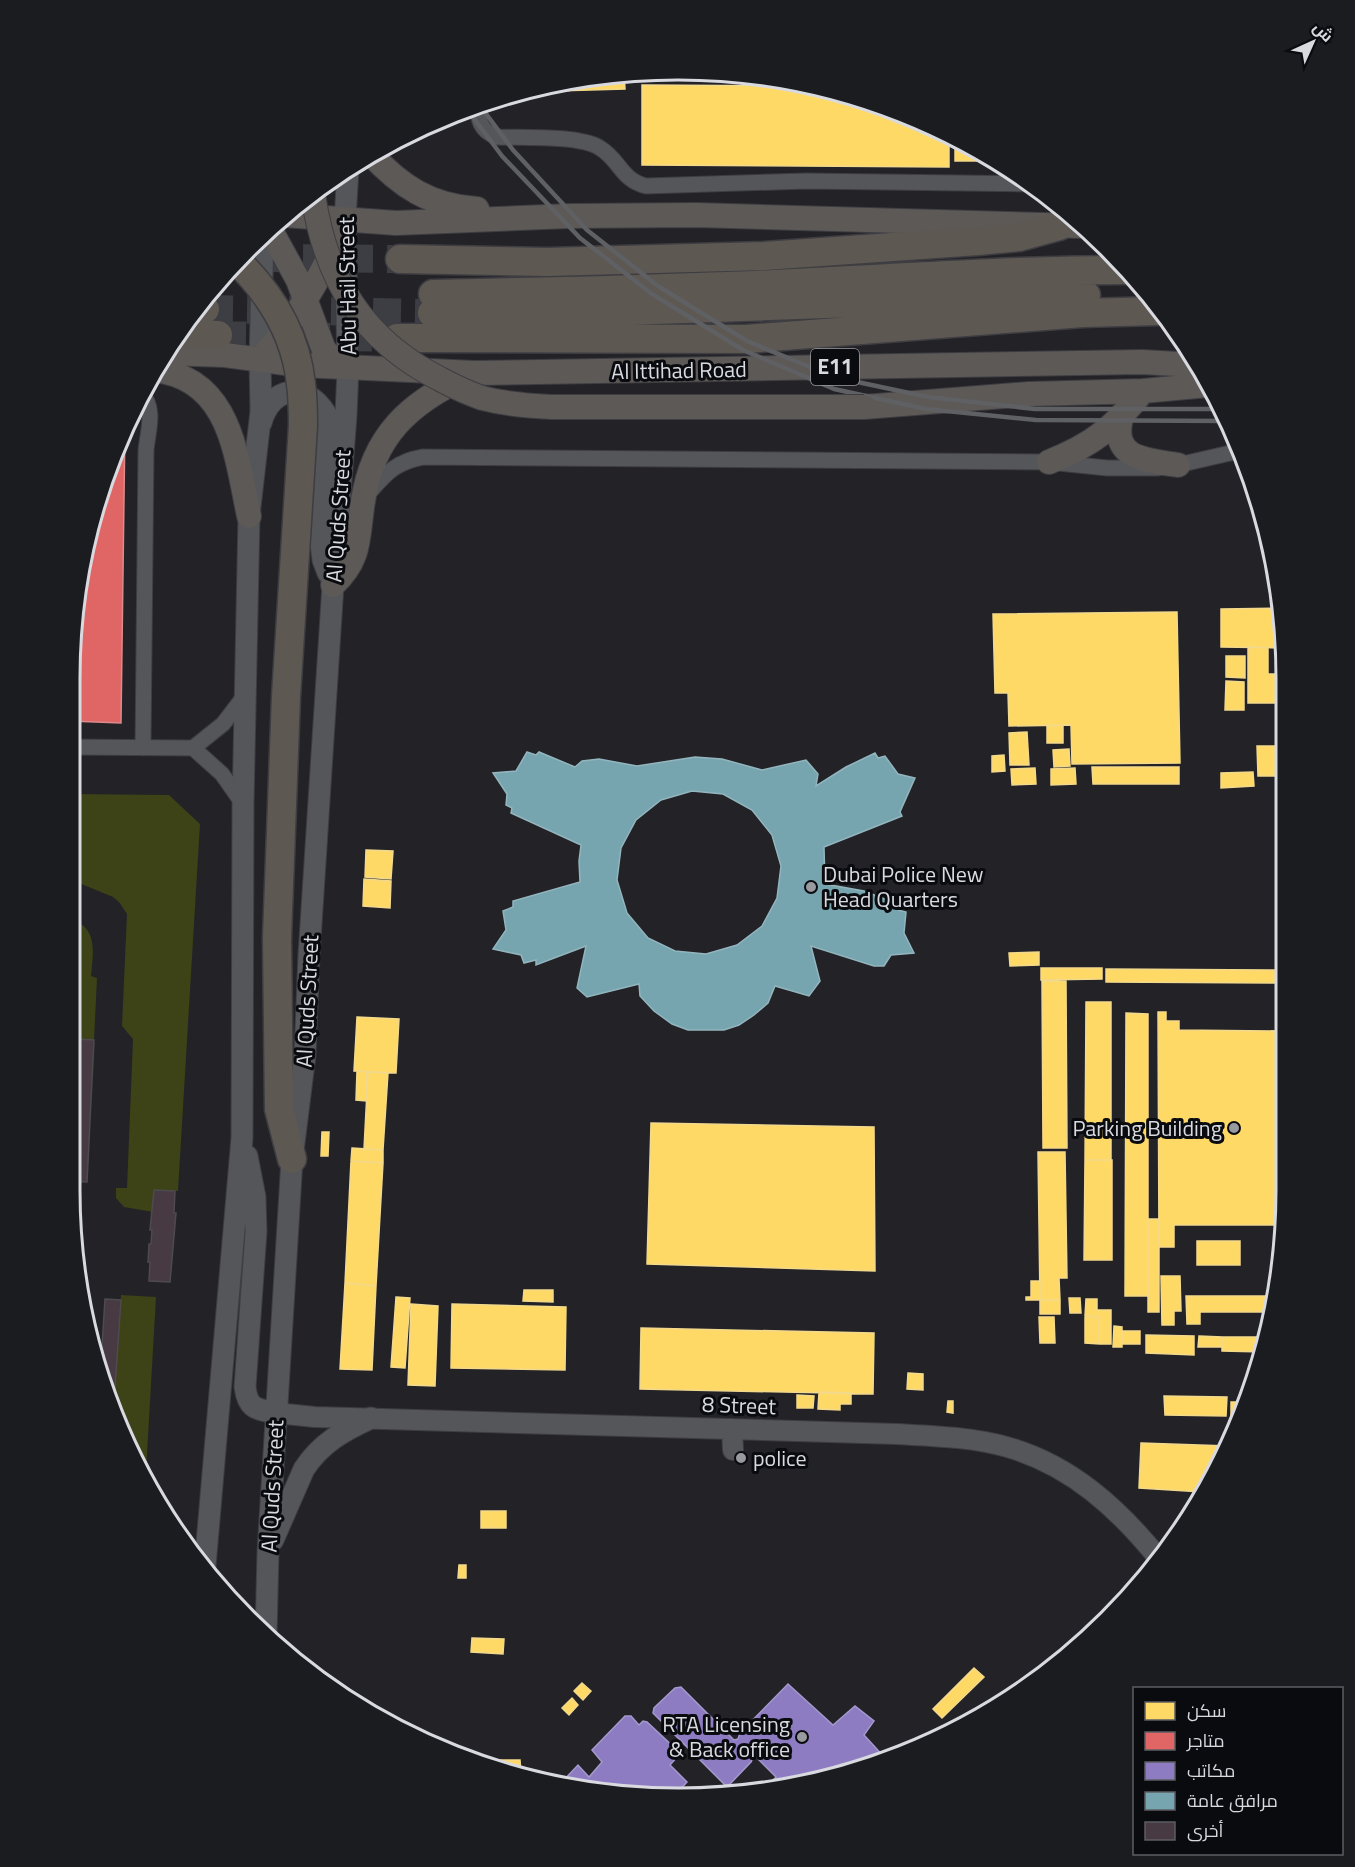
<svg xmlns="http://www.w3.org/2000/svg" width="1355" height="1867" viewBox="0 0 1355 1867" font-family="'Titillium Web',Cairo,sans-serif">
<rect width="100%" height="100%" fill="#222227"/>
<path fill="#3e4217" d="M69,794L169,795L200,824L178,1191L154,1190L153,1212L124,1207L116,1198V1188H127L133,1039L122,1026L127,914L119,902L113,897L69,879Z
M69,920C99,925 93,954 91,976L97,978L94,1040L76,1039L69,1181V994H76V986L69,985Z
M121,1295L156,1297L146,1472L141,1471L113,1417Z"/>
<path fill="#ffd966" stroke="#f3d98b" stroke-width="1.5" d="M624,73L625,89L520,92L598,74Z
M642,85L811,86L835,90L949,133V167L642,165Z
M955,137L994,161H955Z
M1281,608V648L1221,647V609Z
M1177,612L1180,763L1072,764L1071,725L1009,726L1008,693H995L993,614Z
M1248,647L1268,648V674H1281V703H1248Z
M1226,656H1245V678L1226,677Z
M1226,681L1244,682V710H1225Z
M1279,714H1281L1282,746H1279Z
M1063,725V743H1047V726Z
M1027,732L1029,765H1010L1009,733Z
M1257,746H1282V776H1258Z
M1069,749L1070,766L1054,767L1053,750Z
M1004,755L1005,771L992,772V756Z
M1092,767H1179V784H1093Z
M1035,768L1036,784L1012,785L1011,769Z
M1075,768L1076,784L1051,785V769Z
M1253,772L1254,786L1221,788V773Z
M366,850L393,851L391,879L365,877Z
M364,879L391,881L390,908L363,906Z
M1039,952V965L1010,966L1009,953Z
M1041,968H1102V979L1041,980Z
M1106,969L1283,970V983L1106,982Z
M1042,981H1066L1067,1148H1043Z
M1086,1002H1111V1160H1085Z
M1158,1012H1166V1021H1179V1030L1283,1031L1285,1225H1174V1247H1159Z
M1126,1013L1148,1014V1296H1125Z
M357,1017L399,1019L396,1073L354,1071Z
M357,1071L367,1072L366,1101L356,1100Z
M368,1072L388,1073L383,1150L364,1149Z
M651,1123L874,1127L875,1271L647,1264Z
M322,1132H329L328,1156H321Z
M352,1148L383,1150V1163L351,1161Z
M1038,1152H1065L1067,1278H1059L1060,1300H1040Z
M1085,1160H1112V1260H1084Z
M351,1161L383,1163L376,1286L345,1283Z
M1148,1219H1159V1312H1148Z
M1197,1241H1240V1265H1197Z
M1161,1276H1180L1181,1311H1174V1325H1162Z
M1031,1281H1040V1300H1026V1297H1031Z
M345,1283L376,1286L372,1370L340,1369Z
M524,1290H553V1302L523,1301Z
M1186,1296H1270V1312H1200V1324H1187Z
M396,1297L410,1298L405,1368L391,1367Z
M1069,1298H1080L1081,1313H1070Z
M1086,1299H1097V1310H1111V1344H1099V1317L1085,1316Z
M1040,1300H1060V1314H1040Z
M411,1304L438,1306L435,1386L408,1385Z
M452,1304L566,1307L565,1370L451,1368Z
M1085,1316L1099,1317V1344L1085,1343Z
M1039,1317H1054L1055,1343H1040Z
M1114,1326L1122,1327V1347H1113Z
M641,1328L874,1333L873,1394L640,1389Z
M1122,1331H1140V1344H1122Z
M1146,1335L1194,1336V1355L1146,1353Z
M1199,1336L1222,1337V1347H1198Z
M1222,1337H1267L1263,1352L1222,1351Z
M908,1373L923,1374V1390L907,1389Z
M819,1392L851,1393V1404H840V1410L818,1409Z
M797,1395L814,1396L813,1408H797Z
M1164,1396L1227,1397L1226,1416L1165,1415Z
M948,1401H953V1413L947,1412Z
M1231,1402H1245L1233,1433H1231Z
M1141,1443L1228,1446L1223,1458L1202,1492L1139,1488Z
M481,1511H506V1528H481Z
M459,1565H466V1578H458Z
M472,1638L504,1639L503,1654L471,1652Z
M974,1668L984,1677L942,1718L933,1709Z
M582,1683L591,1691L583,1700L574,1691Z
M572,1698L578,1705L569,1715L562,1708Z
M474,1760H520L521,1774H512Z"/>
<path fill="#e06666" stroke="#de898b" stroke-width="1.5" d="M125,424L121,723L69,721V677L81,558L115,445Z"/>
<path fill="#8e7cc3" stroke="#a498cc" stroke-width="1.5" d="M788,1684L833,1725L855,1706L874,1721L864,1735L885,1758L835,1777L764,1791L776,1777L754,1755L751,1762L729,1785H725L653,1713L654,1708L675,1688L681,1687L734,1740L738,1739L740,1733Z
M625,1716H631L639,1725L643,1721L647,1722L679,1752L677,1757L670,1765L687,1782L677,1793H598L562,1786L560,1784L578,1765L589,1777L602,1762L592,1750Z"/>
<path fill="#76a5af" stroke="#93b5be" stroke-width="1.5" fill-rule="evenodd" d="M527,752L536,755L539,752L575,767L582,761L599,759L637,766L695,757L722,759L762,770L806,760L818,774L816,786L846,767L875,753L878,758L885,756L898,774L915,778L900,812L902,816L824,847L825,884L864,891L900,905L898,910L906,912L904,933L914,953L891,955L884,966H874L811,946L820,981L809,996L775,986L768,1003L754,1015L739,1025L724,1030H688L672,1024L654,1011L640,996L639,984L587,997L577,988L586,946L536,965V960L524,963L521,955L493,949L506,930L503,911L513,907V901L580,882L579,861L581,845L511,813L512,808L506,805L507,794L493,773L516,771ZM692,791L723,794L752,810L772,835L781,866L777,898L762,926L737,945L706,954L675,951L648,938L627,913L617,880L621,848L636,820L661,800Z"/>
<path fill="#473a42" stroke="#4d4b4e" stroke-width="1.5" d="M76,1039L94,1040L87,1182L69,1181Z
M154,1190L175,1191L174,1213H176L170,1282L149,1281L150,1262H148L149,1244H151L152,1230H150Z
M105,1299L121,1300L113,1417L100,1378Z"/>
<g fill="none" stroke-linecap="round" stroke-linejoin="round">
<path stroke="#3d3e43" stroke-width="28" stroke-dasharray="28 14" stroke-linecap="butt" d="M261,258L400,259
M205,309L432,313
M218,335L397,338"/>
<defs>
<path id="minor" d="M477,103C478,120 480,131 497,137C522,138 580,135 600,148C620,160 621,180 646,186L806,181L1030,184
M141,392C156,409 148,430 146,450L143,748
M366,496C385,475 394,462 423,457L1049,462L1107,468H1157L1178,465L1239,451
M69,747L193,748L223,724L246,694
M193,748L222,774L243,804"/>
<path id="tertiary" d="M276,1413L315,1417L897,1434C933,1436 972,1437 1007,1447C1071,1465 1119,1509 1160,1560
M732,1429L733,1450"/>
<path id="secondary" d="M261,423C271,386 306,381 326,414L320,535L323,560L328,573
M247,1156L255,1197L256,1232L245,1387C248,1410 257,1409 276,1413
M273,1540L304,1469C321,1443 343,1431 371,1418
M205,1566L242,1138L243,805L249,516L261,411L260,360L263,233
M266,1635L268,1552L292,1159L305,1055L309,955L333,585L346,416L348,367L345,220L348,169"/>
<path id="primary" d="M370,153C400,186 430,206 477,209
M284,215L396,223L569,216L696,215L1081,226
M269,227L298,280L324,350L329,355L348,367
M165,353L225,355L300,365L475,373L1142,362L1195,365
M260,360C297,318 325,273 345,220
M153,370C231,377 236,456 249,516
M864,407L1029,394L1143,391L1208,385
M1121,418C1111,460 1147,460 1178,465
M1049,462C1094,444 1113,428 1143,391
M333,585C362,558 357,537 363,501C373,436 409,403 467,376"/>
<path id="motorway" d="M400,259L548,262L764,256L978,241L1019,237L1059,226
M433,294C540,292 648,289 755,285C880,279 1003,270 1128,270
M197,308L205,309
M432,313H568L1086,295
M179,333L218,335
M397,338L746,339L1083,313L1158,311
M277,938L279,1109L292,1159"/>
</defs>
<use href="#minor" stroke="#3d3d42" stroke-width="17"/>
<use href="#tertiary" stroke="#3d3d42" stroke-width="22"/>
<use href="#secondary" stroke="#3d3d42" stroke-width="23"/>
<use href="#primary" stroke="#3d3d42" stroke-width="26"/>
<use href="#motorway" stroke="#3d3d42" stroke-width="31"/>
<use href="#minor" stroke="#55565a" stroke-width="15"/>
<use href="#tertiary" stroke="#55565a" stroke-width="20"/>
<use href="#secondary" stroke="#55565a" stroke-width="21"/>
<use href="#primary" stroke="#5d5957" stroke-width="24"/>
<use href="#motorway" stroke="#5e5853" stroke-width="28"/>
<path stroke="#5f6063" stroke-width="4.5" d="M478,103L513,150L587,230L658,286L747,341L834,377L928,397L1035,409H1224
M466,108L502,156L580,238L652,294L743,350L834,389L926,409L1036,420L1228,421"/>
<defs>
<path id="primary-bridge" d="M313,194C325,279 363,340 440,379C453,386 468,393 482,398C505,404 527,406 551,407H864"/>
<path id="motorway-bridge" d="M236,260C271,294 296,336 301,384C303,398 303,412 303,426L286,697L277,938"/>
</defs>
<use href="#primary-bridge" stroke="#3d3d42" stroke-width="26" stroke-linecap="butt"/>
<use href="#motorway-bridge" stroke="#3d3d42" stroke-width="31" stroke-linecap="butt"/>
<use href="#primary-bridge" stroke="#5d5957" stroke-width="24"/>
<use href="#motorway-bridge" stroke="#5e5853" stroke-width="28"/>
</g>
<g fill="#989a9f" stroke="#0a0b0f" stroke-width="2">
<circle cx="811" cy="887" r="6"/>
<circle cx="1234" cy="1128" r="6"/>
<circle cx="741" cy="1458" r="6"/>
<circle cx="802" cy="1737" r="6"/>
</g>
<g text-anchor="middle" stroke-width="6" stroke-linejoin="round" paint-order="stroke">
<rect fill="#0a0b0f" stroke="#9a9ca1" stroke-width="1.5" x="811" y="349" width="48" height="36" rx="4.5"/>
<g font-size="21" font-weight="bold" fill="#d8dae0">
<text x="835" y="374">E11</text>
</g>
<g font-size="22" fill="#d8dae0" stroke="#0a0b0f">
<text transform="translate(347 286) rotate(-91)" y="8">Abu Hail Street</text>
<text transform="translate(679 370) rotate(-1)" y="8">Al Ittihad Road</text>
<text transform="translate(338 516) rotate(-86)" y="8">Al Quds Street</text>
<text transform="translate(307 1001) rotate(-87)" y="8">Al Quds Street</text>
<text transform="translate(739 1405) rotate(2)" y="8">8 Street</text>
<text transform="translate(272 1486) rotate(-87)" y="8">Al Quds Street</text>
</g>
<g font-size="22" fill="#d8dae0" stroke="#0a0b0f" text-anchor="start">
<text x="823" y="882">Dubai Police New<tspan x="823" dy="25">Head Quarters</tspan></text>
<text x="1222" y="1136" text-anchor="end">Parking Building</text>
<text x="753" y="1466">police</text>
<text x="790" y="1732" text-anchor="end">RTA Licensing<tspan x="790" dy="25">&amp; Back office</tspan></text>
</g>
</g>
<path d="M0 0H1355V1867H0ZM678 80H678A598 598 0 0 1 1276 678V1190A598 598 0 0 1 678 1788H678A598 598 0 0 1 80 1190V678A598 598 0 0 1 678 80Z" fill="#1a1c20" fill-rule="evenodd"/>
<path fill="none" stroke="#d8dae0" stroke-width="3" d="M678 80H678A598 598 0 0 1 1276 678V1190A598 598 0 0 1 678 1788H678A598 598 0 0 1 80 1190V678A598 598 0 0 1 678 80Z"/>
<rect x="1133" y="1687" width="210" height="168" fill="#0a0b0f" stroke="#5c5e63" stroke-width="1.5"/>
<rect x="1145" y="1702" width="30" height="18" fill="#ffd966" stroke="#5c5e63" stroke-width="1.5"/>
<text x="1187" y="1717" font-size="18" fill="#d8dae0">سكن</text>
<rect x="1145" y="1732" width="30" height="18" fill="#e06666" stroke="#5c5e63" stroke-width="1.5"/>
<text x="1187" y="1747" font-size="18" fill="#d8dae0">متاجر</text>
<rect x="1145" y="1762" width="30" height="18" fill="#8e7cc3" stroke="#5c5e63" stroke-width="1.5"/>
<text x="1187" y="1777" font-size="18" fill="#d8dae0">مكاتب</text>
<rect x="1145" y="1792" width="30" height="18" fill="#76a5af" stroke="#5c5e63" stroke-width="1.5"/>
<text x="1187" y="1807" font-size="18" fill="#d8dae0">مرافق عامة</text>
<rect x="1145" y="1822" width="30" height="18" fill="#473a42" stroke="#5c5e63" stroke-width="1.5"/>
<text x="1187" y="1837" font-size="18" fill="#d8dae0">أخرى</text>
<g transform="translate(1313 42) rotate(45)" stroke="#0a0b0f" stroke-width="4.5" paint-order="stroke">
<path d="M0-4.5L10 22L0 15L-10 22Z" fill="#d8dae0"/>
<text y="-9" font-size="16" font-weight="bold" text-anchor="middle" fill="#d8dae0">ش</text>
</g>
</svg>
